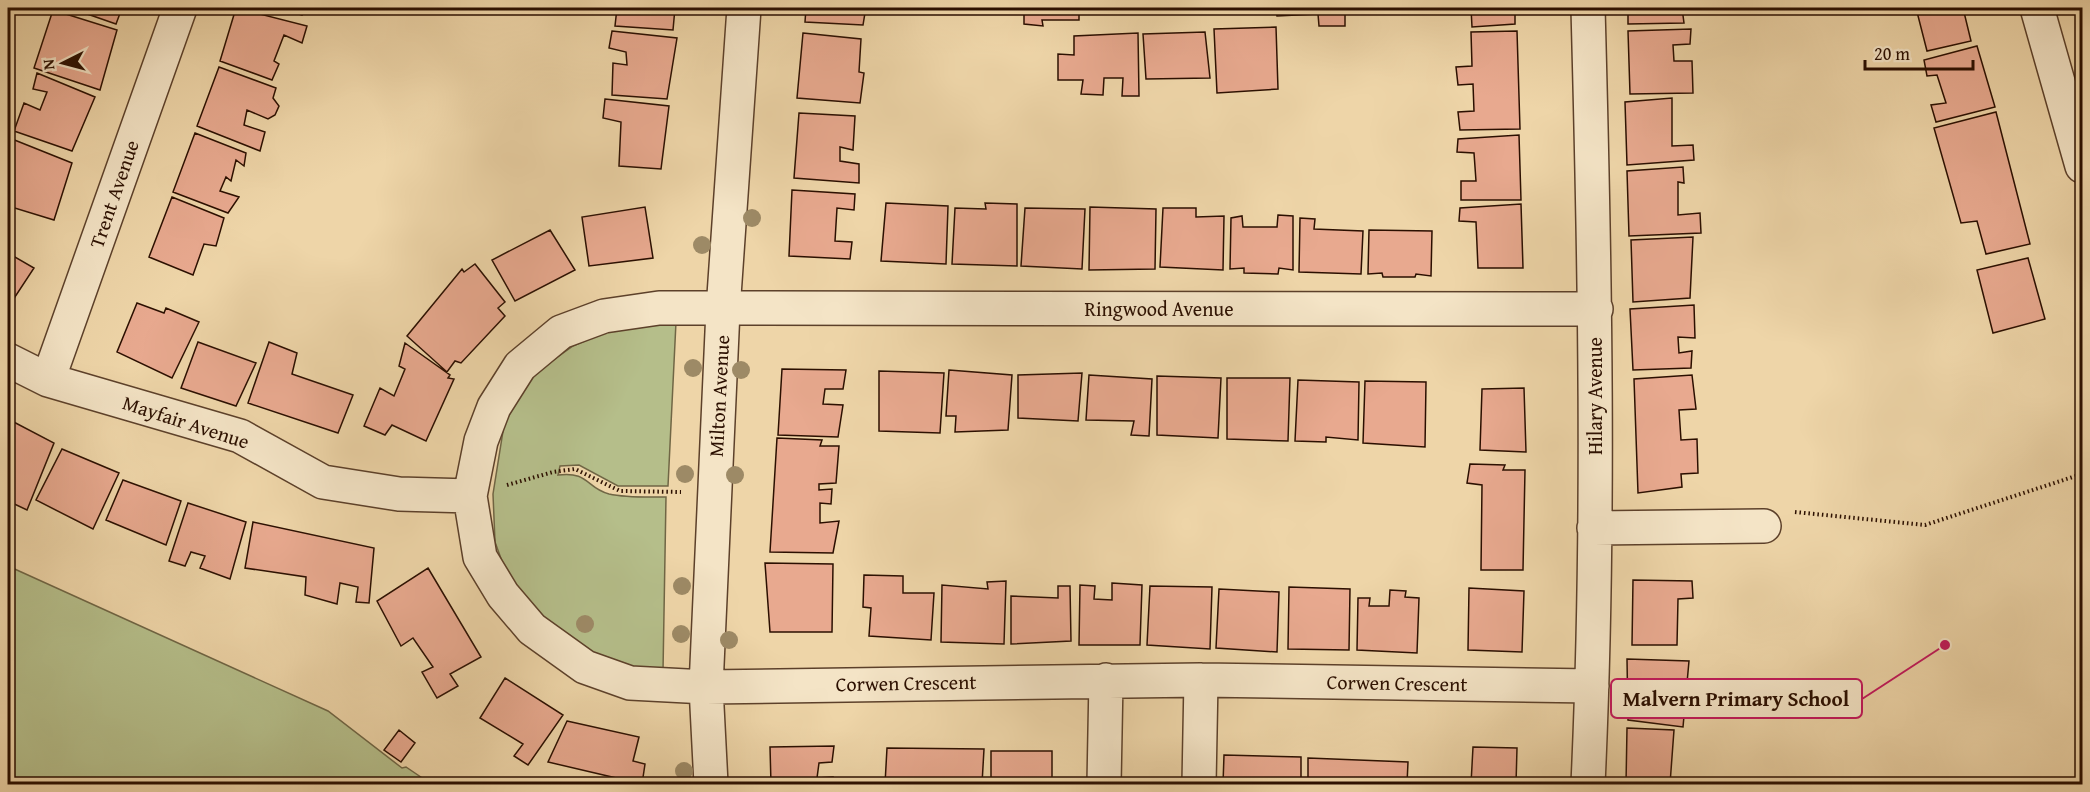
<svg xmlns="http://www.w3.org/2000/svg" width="2090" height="792" viewBox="0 0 2090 792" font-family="'Gentium Book Plus',serif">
<rect width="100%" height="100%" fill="#eed5a8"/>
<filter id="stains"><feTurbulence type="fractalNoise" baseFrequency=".00333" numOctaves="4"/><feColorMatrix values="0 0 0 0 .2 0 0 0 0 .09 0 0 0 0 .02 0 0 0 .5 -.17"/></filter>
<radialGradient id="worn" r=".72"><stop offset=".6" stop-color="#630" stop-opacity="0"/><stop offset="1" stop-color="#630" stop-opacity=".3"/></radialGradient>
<path fill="#b5be8a" stroke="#706645" stroke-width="1.5" d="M676,322L668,486H618L579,465L560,466L558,475C589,471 586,488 609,494C627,498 648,497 666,497L663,671L627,666L597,656L527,606L503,564L495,542L493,494L504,425L523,387L538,371L573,346L617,327Z
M8,566L328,711L402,768L406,767L431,784H8Z"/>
<path fill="#e8a98f" stroke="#2b0f00" stroke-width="1.5" d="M70,8H122L116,24Z
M236,8L307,26L302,43L284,35L274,61L279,64L272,80L220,61Z
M279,8H304L302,15Z
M617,8H675L673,30L615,26Z
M806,8H871L870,12L865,13L863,25L805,22Z
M1024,8H1079V20H1042L1043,26L1024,24Z
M1276,8H1345V26H1319L1318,14L1277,16Z
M1471,8H1515V24L1472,27Z
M1628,8H1682L1684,23L1628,24Z
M1916,8H1963L1971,41L1927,51Z
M2076,8H2082V30Z
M53,10L117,30L100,90L34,68Z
M1276,27L1278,89L1217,93L1214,29Z
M1691,29L1690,44L1673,45L1674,61H1692L1693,93L1630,94L1628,31Z
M612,31L677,38L667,99L612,95L613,63L627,65L626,52L609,48Z
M1517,31L1520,129L1460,130L1458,112L1474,111L1473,84L1458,85L1456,67L1472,66L1471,32Z
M1205,32L1210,78L1146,79L1143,34Z
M803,33L861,39L859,72L864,73L860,103L797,98Z
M1138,33L1139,96H1122L1123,78H1104L1103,95L1081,94L1083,80H1058V54L1074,55V36Z
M1977,46L1995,107L1936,122L1931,105L1946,103L1937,75L1927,76L1924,60Z
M219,67L276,88L273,98L279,106L275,115L268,119L247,110L244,125L265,132L260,151L197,126Z
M37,73L95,97L72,151L14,131L24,103L40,110L47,92L33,89Z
M1672,98V146L1693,145L1694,160L1627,165L1625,102Z
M605,99L669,106L661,169L619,166L621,122L603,118Z
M1996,112L2030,244L1986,254L1977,221L1961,223L1934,128Z
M799,113L855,116L853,150L840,147V161L859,164V183L794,178Z
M195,133L246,153L244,166L236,160L231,181L226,177L220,191L239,197L228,213L173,192Z
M1519,135L1521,200H1461V181H1476L1474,153L1457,152L1458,139Z
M12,139L72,163L54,220L8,206V156Z
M1683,167L1684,183L1678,182V215L1700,213L1701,233L1629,236L1627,171Z
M792,190L855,194L854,210L837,208L835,241L852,242L850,259L789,256Z
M172,197L224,218L216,246L204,244L193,275L149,257Z
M886,203L948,206L946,264L881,261Z
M985,203L1017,204V266L952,264L955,208L986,209Z
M1521,204L1523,268H1478L1476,222L1459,221L1460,208Z
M645,207L653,258L589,266L582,217Z
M1090,207L1156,209L1155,269L1089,270Z
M1025,208L1085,209L1082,269L1021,266Z
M1163,208H1196V217L1224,216L1223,270L1160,267Z
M1278,215L1293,216V270L1279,268L1278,274L1244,273V268L1230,269L1231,218L1242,216L1243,227H1277Z
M1300,218L1315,219L1314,229L1363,231L1361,274L1299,272Z
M550,230L575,270L515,301L492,260Z
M1369,230L1432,231L1431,276L1416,274L1415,277H1383L1382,273L1368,274Z
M1693,237L1690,298L1633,302L1631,240Z
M8,253L34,268L11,303L8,301Z
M2028,258L2045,319L1993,333L1977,270Z
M475,264L505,302L498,308L505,316L461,363L455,361L447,372L407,336L462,269L464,272Z
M137,303L164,313L166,308L199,322L172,378L117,352Z
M1694,305L1695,338L1678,337L1679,353L1692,351L1691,368L1633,370L1630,309Z
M198,342L256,363L236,406L181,388Z
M269,342L297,353L292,374L353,395L338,433L248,403Z
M405,343L450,375L448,378L454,379L426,441L392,425L385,435L364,426L380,388L394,396L405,369L399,366Z
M782,369L846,370L843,389H825L823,404L843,405L838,437L778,435Z
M949,370L1012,375L1008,430L955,432L956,416H946Z
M879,371L944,373L940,433L879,431Z
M1082,373L1078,421L1018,418V375Z
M1089,375L1152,379L1149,436L1131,435L1134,421L1086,420Z
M1692,375L1696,409L1679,410L1681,440L1697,439L1698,473L1681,474L1682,487L1638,493L1634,379Z
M1157,376L1221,378L1218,438L1157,435Z
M1227,378H1290L1288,441L1227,439Z
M1298,380L1359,382L1358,440L1326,437V442L1295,441Z
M1365,381L1426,382L1425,447L1363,443Z
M1524,388L1526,452L1480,450L1482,389Z
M8,419L54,443L27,510L8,501Z
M777,438L822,440L820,446H839L836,483L819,484V490L832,489L831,504L820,503V523L839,521L833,553L770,552Z
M62,449L119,473L93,529L36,500Z
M1470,464L1505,465L1503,470H1525L1523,570H1481L1482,485L1467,483Z
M123,480L181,501L166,545L106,520Z
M188,503L246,522L230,579L200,568L205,556L191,552L185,566L169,561Z
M253,522L374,548L369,603L356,602L358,587L340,583L337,604L305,595L306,577L245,568Z
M765,563L833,564L832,632H770Z
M428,568L481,657L450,674L458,686L437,698L422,672L433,667L413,638L401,646L377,601Z
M864,575L903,576V593H934L931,640L869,636L871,608L863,607Z
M1633,580L1692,581L1693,598L1678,599L1677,645H1632Z
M1006,581L1004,644L941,642L942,585L988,589L987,582Z
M1112,583L1142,585L1140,645H1079L1080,585L1095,586L1094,599L1112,600Z
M1058,586H1070L1071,641L1011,644V596L1058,598Z
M1150,586L1212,587L1210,649L1147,645Z
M1289,587L1350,589L1349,650L1288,649Z
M1469,588L1524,591L1522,652L1468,650Z
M1219,589L1279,592L1277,652L1216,648Z
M1390,590L1406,591L1405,597L1419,598L1417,653L1357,650L1358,598H1370L1369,606H1389Z
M1627,659L1689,661L1683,727L1628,720Z
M505,678L563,715L528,765L514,756L523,744L480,718Z
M567,721L639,737L633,761L645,764L642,784L548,762Z
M1627,728L1674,730L1670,784H1626Z
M399,730L415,743L401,762L384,750Z
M834,746L832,762L819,763L817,778L833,777V784H771L770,747Z
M1473,747L1517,748L1516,784H1471Z
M887,748L984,749L982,784H885Z
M991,751H1052V784H991Z
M1224,755L1301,757V784H1223Z
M1308,758L1408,762L1407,784H1308Z"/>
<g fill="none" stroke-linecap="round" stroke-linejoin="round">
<defs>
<path id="minor" d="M2037,8L2082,166
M8,360L48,380L240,436L323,482L399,494L470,496
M48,380L180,8
M1594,528L1764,526
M1592,686L1201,680L706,687L630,683L585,667L532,629L503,595L480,557L470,496L481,441L494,407L520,366L561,332L604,316L659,308L1596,309
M711,784L706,687L723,310L744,8
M1104,784L1106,680
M1199,784L1201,680
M1588,784C1600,526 1595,266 1588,8"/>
</defs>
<use href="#minor" stroke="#5c402a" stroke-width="36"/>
<path stroke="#2b0f00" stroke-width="4" stroke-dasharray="1.5 3" stroke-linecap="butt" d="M507,485L553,472L575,469L620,491L681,492
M1795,512L1925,525L2082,474"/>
<use href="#minor" stroke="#f4e4c6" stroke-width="33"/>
</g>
<g fill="#9d8a66">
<circle cx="752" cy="218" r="9"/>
<circle cx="702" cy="245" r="9"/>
<circle cx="693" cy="368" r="9"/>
<circle cx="741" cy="370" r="9"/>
<circle cx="685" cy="474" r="9"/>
<circle cx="735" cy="475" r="9"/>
<circle cx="682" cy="586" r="9"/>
<circle cx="585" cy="624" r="9"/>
<circle cx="681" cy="634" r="9"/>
<circle cx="729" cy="640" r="9"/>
<circle cx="684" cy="771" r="9"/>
</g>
<g text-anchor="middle" stroke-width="6" stroke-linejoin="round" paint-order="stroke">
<g font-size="20" fill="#2b0f00" stroke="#f4e4c6">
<text transform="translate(114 194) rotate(-71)" y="7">Trent Avenue</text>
<text x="1159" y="316">Ringwood Avenue</text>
<text transform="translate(719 396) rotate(-87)" y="7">Milton Avenue</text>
<text transform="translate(1595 396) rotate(-90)" y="7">Hilary Avenue</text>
<text transform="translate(186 422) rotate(18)" y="7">Mayfair Avenue</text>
<text transform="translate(906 683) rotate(-1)" y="7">Corwen Crescent</text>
<text transform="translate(1397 683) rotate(1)" y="7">Corwen Crescent</text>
</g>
</g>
<path fill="none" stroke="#c2185b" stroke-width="2" d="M1945 645L1862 699"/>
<circle fill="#c2185b" stroke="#f4e4c6" stroke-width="2" cx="1945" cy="645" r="6"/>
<rect fill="#f4e4c6" stroke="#c2185b" stroke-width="2" x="1611" y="679" width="251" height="39" rx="6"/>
<g font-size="21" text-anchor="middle" font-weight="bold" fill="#2b0f00">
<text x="1736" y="706">Malvern Primary School</text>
</g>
<rect width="2090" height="792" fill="none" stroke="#eed5a8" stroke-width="30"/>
<rect x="9" y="9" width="2072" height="774" fill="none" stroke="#2b0f00" stroke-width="3"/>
<rect x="15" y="15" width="2060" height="762" fill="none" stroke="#2b0f00" stroke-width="1.5"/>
<g transform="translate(63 63) rotate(264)" stroke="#f4e4c6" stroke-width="4.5" paint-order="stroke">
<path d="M0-4.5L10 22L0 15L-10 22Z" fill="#2b0f00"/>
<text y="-9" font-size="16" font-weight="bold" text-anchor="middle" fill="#2b0f00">N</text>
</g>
<path d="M1865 60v9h108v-9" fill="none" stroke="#2b0f00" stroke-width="3"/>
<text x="1874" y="60" font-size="18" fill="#2b0f00" stroke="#f4e4c6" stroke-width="4.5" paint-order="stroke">20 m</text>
<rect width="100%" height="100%" filter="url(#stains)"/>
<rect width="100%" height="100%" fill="url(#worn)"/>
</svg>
